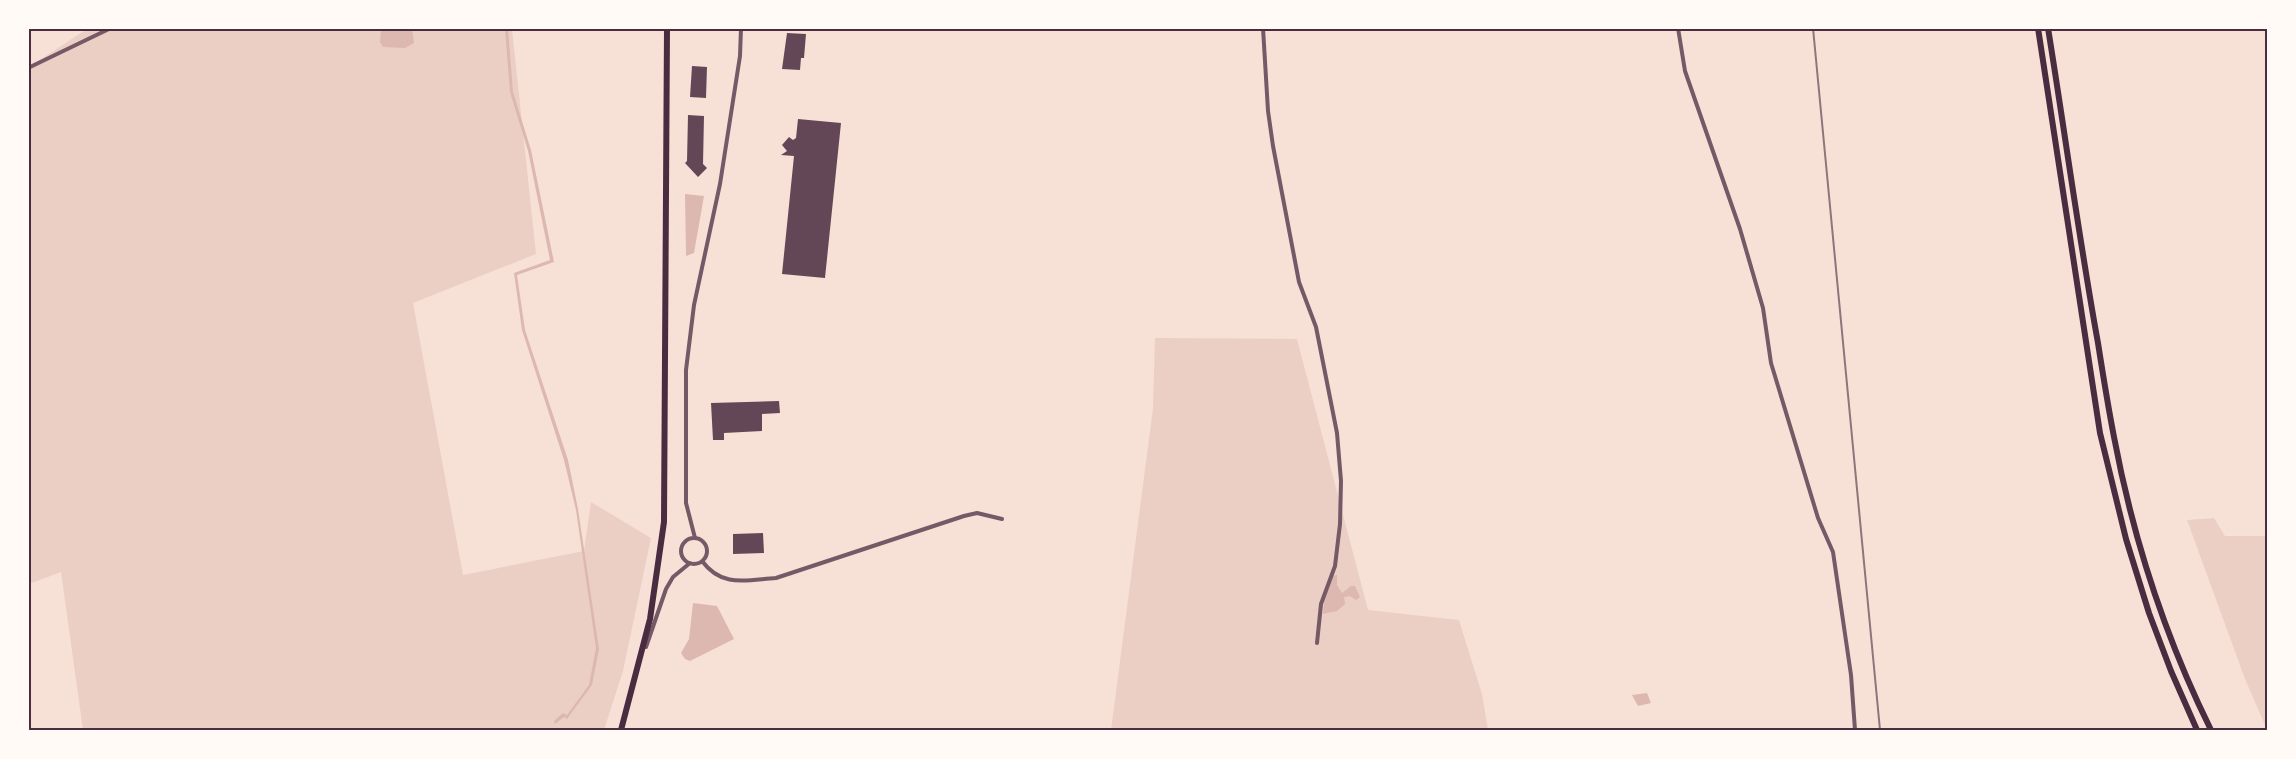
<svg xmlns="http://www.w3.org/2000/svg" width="2296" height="759" viewBox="0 0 2296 759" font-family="'Open Sans',sans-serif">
<rect width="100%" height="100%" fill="#f7e1d7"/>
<path fill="#ebcfc5" d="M87,29H512L536,254L413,303L463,575L584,551L591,502L651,538L623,671L604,730H83L61,572L29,584V67Z
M1155,338L1297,339L1368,610L1459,620L1482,694L1488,730H1111L1153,408Z
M2214,518L2225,536H2267V730L2245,679L2187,520Z"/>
<path fill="#dcb8b0" d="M381,29H412L414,43L405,48L383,47L380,42Z
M505,29H508L513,92L531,150L554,262L517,275L525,330L568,460L578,509L599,649L592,685L567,719L564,717L555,724L554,721L563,713L567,715L589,685L596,648L576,510L564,460L522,330L514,273L550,260L528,151L510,92Z
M685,194L704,196L694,253L686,256Z
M1337,575V585L1342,593L1351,586H1355L1360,597L1356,600L1350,596L1344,597L1345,604L1337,611L1323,614L1324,599L1332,576Z
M693,603L717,606L734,639L690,661L685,659L681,653L689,639Z
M1647,693L1651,703L1638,706L1632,695Z"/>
<path fill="#644757" d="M787,33L806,34L804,58H801L800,70L782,69Z
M692,66L707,67L706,98L690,97Z
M688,115L704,116L703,164L707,168L698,177L685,163L687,161Z
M798,119L841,123L825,278L782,274L794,156L781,155L787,151L782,145L789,137L793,140L796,138Z
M779,401L780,413L762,414V431L724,433V440H713L711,403Z
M763,533L764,553L733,554V534Z"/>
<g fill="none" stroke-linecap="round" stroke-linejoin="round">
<path stroke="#755966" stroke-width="4" d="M1263,28L1268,111L1273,146L1299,282L1316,327L1337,433L1341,481L1340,524L1335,566L1321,604L1317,643
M1678,28L1685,71L1740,229L1763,308L1771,363L1818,518L1833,552L1851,675L1855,730
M28,68L111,28
M695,538L686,503V370L694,305L720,184L740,56L741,28
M681 551a13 13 0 1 1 26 0a13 13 0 1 1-26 0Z
M702,561C722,588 746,580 776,578L964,516L977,513L1002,519
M646,647L666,589L673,577L690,563"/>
<path stroke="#4a2c40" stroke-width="6" d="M2038,28L2100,433L2126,539L2149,613L2171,671L2197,730
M2048,28C2065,133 2079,239 2098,343C2103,375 2108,406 2114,437C2133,538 2166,639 2211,730
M621,730L650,619L664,522L667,28"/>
<path stroke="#8f747c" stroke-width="2" d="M1813,28L1880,730"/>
</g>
<rect width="2296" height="759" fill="none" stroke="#fffaf5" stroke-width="60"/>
<rect x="30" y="30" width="2236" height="699" fill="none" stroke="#4a2c40" stroke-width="2"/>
</svg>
